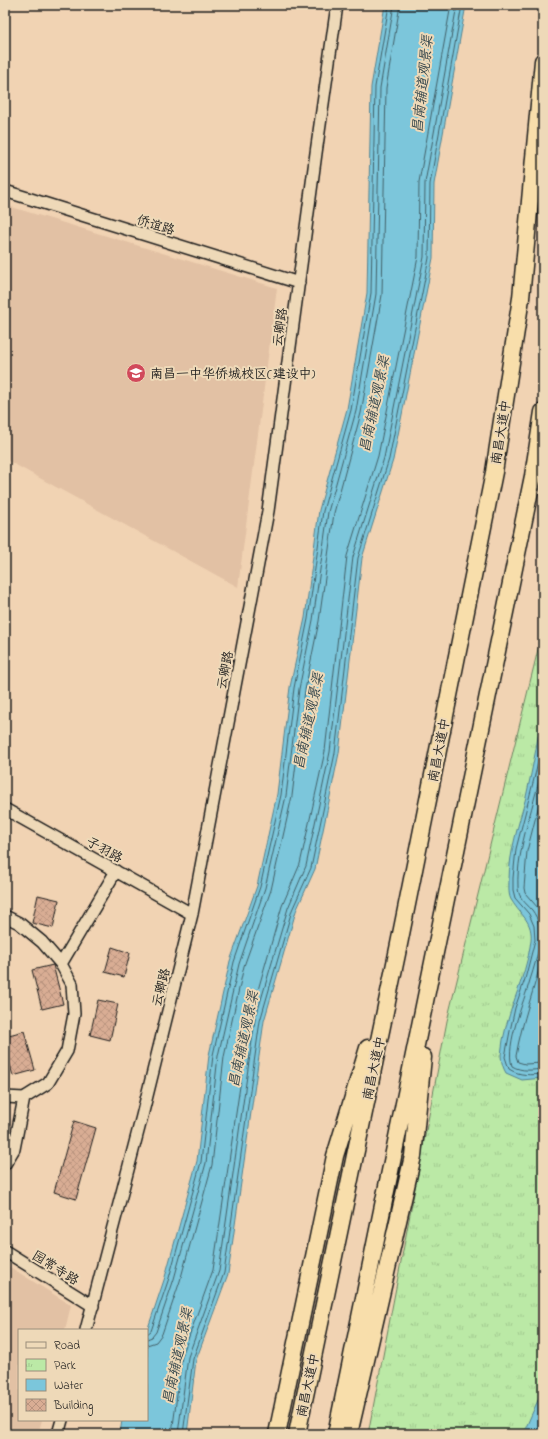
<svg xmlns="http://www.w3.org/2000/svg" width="548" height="1439" viewBox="0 0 548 1439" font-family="'Indie Flower','LXGW WenKai TC',sans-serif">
<defs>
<pattern id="park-tufts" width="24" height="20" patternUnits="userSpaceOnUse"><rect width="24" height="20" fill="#bbe9a6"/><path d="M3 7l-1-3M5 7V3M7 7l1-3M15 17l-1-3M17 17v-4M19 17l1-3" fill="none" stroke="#a0c78e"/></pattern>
<pattern id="building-cross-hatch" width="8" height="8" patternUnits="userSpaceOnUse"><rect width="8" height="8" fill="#d9ad94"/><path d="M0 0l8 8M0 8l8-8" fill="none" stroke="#ba947f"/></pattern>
</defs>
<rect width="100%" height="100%" fill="#f1d3b3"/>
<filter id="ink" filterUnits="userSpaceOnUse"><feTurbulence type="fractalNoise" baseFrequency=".025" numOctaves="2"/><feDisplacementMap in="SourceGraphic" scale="8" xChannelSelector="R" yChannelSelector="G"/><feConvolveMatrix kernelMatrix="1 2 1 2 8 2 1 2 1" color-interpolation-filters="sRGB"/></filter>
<g filter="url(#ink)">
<path fill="#e2c1a4" d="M5,205L277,288L238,587L5,459Z
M5,1264L71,1305L65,1330H19V1420H42L38,1434H5Z"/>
<path fill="url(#park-tufts)" stroke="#6c8261" d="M543,629V1434H368L447,1021Z"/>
<path fill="#7bc6db" stroke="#55828f" d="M385,5H466L434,184L433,258L393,460L362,558L339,753L315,869L296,911L264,1021L228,1274L196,1360L187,1434H120L122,1420H147V1331L165,1277L197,1161L209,1055L230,961L257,886L277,794L290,687L305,618L319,510L347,409L367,293L371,87Z
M543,704V1078L522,1080L506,1073C503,1068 501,1061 501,1055C504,1015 526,980 531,941C533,921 521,916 512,901C508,896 509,887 509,880C509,852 519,824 526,797C533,766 539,736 543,704Z
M543,1389V1434H523Z"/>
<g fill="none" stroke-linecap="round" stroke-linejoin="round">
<path stroke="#426068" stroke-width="1" d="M543,734L537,767L516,849L513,878V890L515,898L529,914L534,926L535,940L525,979L515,1008L510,1031L505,1057L509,1069C520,1076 530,1075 543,1074
M543,762C536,802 516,848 518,887C518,898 526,903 532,910C539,919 541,931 540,942C538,954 534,968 530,980C524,1002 505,1044 512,1066C522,1072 532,1070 543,1069
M543,789L527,851L524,888L525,893L538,908L543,919
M543,953C535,988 522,1021 516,1056L518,1062L525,1064L543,1063
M147,1334L151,1331L169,1278L201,1162L213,1055L234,962L260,887L281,795L294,688L308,619L323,511L351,410L371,293L375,87L389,5
M147,1339L152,1337L156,1332L174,1279L206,1163L218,1056L239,964L265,888L286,796L299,689L313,620L328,512L356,411L376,294L380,88L394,5
M147,1345L156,1342L162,1334L180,1281L212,1165L224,1057L244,966L271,890L292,796L305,690L319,621L334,513L361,413L382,295L386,88L400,5
M172,1434L182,1356L213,1270L250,1018L282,906L300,864L325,751L347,556L378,456L418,257L419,182L451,5
M178,1434L188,1357L219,1271L255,1020L288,908L306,866L330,752L353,557L384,458L424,257L425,183L457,5
M183,1434L193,1359L224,1273L260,1021L292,910L311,868L335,753L358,558L389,459L429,258L430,184L462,5"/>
</g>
<path fill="url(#building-cross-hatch)" stroke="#1c1c1c" d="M38,895L59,900L53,928L32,923Z
M112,947L130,953L124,977L105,972Z
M53,965L63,1004L42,1009L32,970Z
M98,1000L118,1004L110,1040L90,1035Z
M24,1031L35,1070L13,1076L5,1046V1036Z
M74,1121L96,1128L76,1199L54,1192Z"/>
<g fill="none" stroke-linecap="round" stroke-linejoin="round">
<defs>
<path id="minor" d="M5,191L299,283
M5,809L192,914
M5,916L19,923L42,942L61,964L72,984L74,1014L67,1051L48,1083L24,1098L5,1097
M61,964L116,871
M5,1164L14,1149L24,1098
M5,1251L93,1306
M86,1330L142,1116L192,914L268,511L316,153L337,5
M58,1434L62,1420"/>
<path id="highway" d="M277,1434L335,1156L368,1048
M297,1434L398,949L494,472L521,298L543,61
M336,1434L533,476L543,412
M349,1434L413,1156L423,1057"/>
</defs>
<use href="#minor" stroke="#1c1c1c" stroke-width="14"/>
<use href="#highway" stroke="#1c1c1c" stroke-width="19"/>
<use href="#minor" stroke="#eed9b8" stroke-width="11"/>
<use href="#highway" stroke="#f8deab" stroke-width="16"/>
</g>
</g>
<defs>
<symbol id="school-disc" viewBox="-11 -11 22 22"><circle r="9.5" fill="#d1495b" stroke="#eed9b8"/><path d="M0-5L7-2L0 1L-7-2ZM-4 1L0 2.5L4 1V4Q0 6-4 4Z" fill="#fff"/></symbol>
</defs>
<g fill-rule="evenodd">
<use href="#school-disc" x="125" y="362" width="22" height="22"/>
</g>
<g text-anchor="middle" stroke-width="4" stroke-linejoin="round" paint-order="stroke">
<g font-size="13" fill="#1c1c1c" stroke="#eed9b8">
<text transform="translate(156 224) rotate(17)" y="5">侨谊路</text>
<text transform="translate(279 327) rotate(-82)" y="5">云卿路</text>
<text transform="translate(500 432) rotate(-81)" y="5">南昌大道中</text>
<text transform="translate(224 670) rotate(-79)" y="5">云卿路</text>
<text transform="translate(438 750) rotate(-79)" y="5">南昌大道中</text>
<text transform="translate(105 849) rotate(29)" y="5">子羽路</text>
<text transform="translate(160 987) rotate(-76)" y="5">云卿路</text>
<text transform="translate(373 1068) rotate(-78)" y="5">南昌大道中</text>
<text transform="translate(56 1267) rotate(32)" y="5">园常寺路</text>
<text transform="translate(307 1385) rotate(-78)" y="5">南昌大道中</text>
</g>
<g font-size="13" fill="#1c1c1c" stroke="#eed9b8" text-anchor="start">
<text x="150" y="378">南昌一中华侨城校区(建设中)</text>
</g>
<g font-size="14" font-style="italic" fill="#34464c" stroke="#eed9b8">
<text transform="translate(422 84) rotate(-84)" y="5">昌南辅道观景渠</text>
<text transform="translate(374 404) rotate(-78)" y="5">昌南辅道观景渠</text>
<text transform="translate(308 721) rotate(-78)" y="5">昌南辅道观景渠</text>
<text transform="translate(243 1039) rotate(-78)" y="5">昌南辅道观景渠</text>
<text transform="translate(177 1356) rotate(-78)" y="5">昌南辅道观景渠</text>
</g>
</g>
<rect width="548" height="1439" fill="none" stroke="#eed9b8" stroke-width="20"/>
<rect x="10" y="10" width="528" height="1419" fill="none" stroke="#1c1c1c" stroke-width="1.5" filter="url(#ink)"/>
<rect x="18" y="1329" width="130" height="92" fill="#eed9b8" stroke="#9a8d7a"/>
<rect x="26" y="1342" width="20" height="6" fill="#eed9b8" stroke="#9a8d7a"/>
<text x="54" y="1349" font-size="12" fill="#1c1c1c">Road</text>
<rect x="26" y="1359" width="20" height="12" fill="url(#park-tufts)" stroke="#9a8d7a"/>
<text x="54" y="1369" font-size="12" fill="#1c1c1c">Park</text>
<rect x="26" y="1379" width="20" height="12" fill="#7bc6db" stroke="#9a8d7a"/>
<text x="54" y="1389" font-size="12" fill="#1c1c1c">Water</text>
<rect x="26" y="1399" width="20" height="12" fill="url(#building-cross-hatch)" stroke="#9a8d7a"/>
<text x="54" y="1409" font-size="12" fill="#1c1c1c">Building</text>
</svg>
